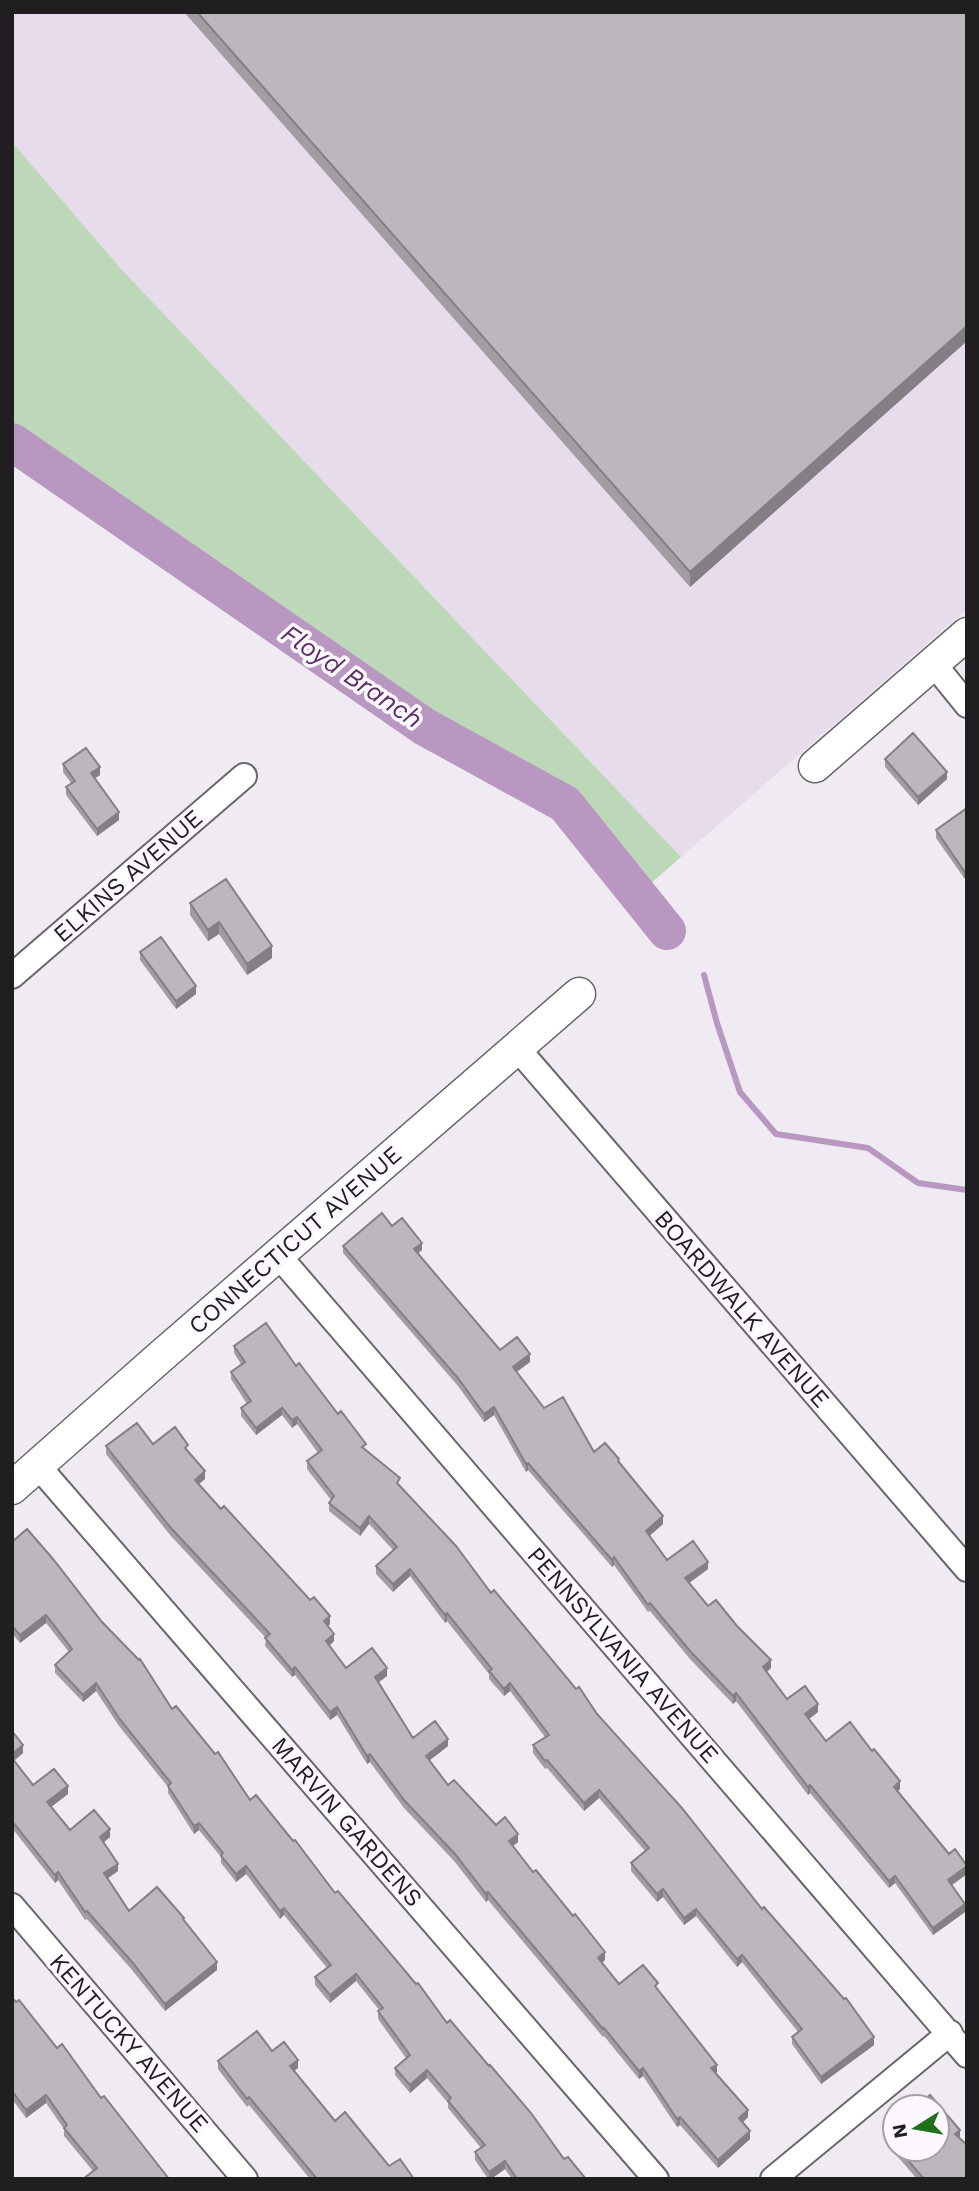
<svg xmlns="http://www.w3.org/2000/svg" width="979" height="2191" viewBox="0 0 979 2191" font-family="'Work Sans',sans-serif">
<rect width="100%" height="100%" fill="#f0eaf2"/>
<path fill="#e7dcea" d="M12,12H967V609L681,857L122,270L12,142Z"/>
<path fill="#bcd8b9" d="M12,142L122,270L681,857L635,897L541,802L475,760L408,724L322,658L66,472L12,440Z"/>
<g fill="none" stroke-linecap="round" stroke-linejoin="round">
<path stroke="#b898c1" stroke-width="6" d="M704,975L717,1023L740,1092L776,1134L868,1148L918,1183L967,1190"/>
<path stroke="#b898c1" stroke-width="38" d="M12,442L425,727L565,804L667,931"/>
<defs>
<path id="minor" d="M933,663L967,705
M12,976L244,776
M517,1048L967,1569
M278,1255L967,2055
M38,1466L656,2179
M12,1906L245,2179
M773,2179L950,2033"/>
<path id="tertiary" d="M815,766L967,634
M12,1488L159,1358L579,994"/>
</defs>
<use href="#minor" stroke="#6b666c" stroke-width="28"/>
<use href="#tertiary" stroke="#6b666c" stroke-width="35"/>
<use href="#minor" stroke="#fff" stroke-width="24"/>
<use href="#tertiary" stroke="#fff" stroke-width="32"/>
</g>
<path fill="#a29da3" d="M184,12H967V341L690,587Z
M885,759L947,779L918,805L885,767Z
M63,764L100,775L95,778L119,820L97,836L66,795V787L71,783L63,772Z
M967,808V878H964L936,838V830Z
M190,903L272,958L247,975L219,934L208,941L190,915Z
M140,952L196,994L176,1009L140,960Z
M392,1226L422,1250L417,1254L500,1350L530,1362L517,1372L544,1408L594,1452L619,1463L663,1524L649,1536L667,1560L708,1569L689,1583L708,1606L771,1668L767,1672L787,1699L818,1712L809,1719L826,1741L900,1789L897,1791L951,1885L965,1912L933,1935L895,1883L889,1888L810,1793L808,1795L736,1701L733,1704L690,1659L650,1611L648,1612L614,1565L612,1567L528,1470L526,1472L494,1415L484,1422L458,1386L343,1253V1246Z
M234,1346L296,1366L366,1450L400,1486L597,1714L762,1909L874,2045L821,2084L792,2044V2037L798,2032L742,1962L737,1967L696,1916L684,1925L663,1897L657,1902L631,1871V1863L645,1851L599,1798L584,1811L547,1768L545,1769L533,1753V1745L545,1737L510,1691L504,1696L489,1679V1674L447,1621L445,1623L410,1576L393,1592L376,1574V1566L393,1550L369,1524L360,1536L329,1511V1503L331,1500L307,1469V1461L318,1453L297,1424L292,1428L282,1415L256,1435L241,1416V1408L247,1404L231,1379V1372L241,1364L234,1353Z
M153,1444L188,1451L205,1479L199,1484L221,1509L330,1624L328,1626L334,1641L329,1646L346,1668L387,1676L379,1682L413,1738L448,1746L430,1760L448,1785L518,1842L513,1846L605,1960L602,1963L619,1984L658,1990L717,2072L716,2073L748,2117L743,2122L750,2139L718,2168L680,2125L677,2127L643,2076L639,2079L604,2036L603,2037L488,1900L486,1902L455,1862L404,1808L370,1762L367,1764L337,1715L330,1720L295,1675L292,1677L265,1646L266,1638L170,1535L106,1454V1446Z
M12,1542L102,1622L172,1709L250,1800L335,1893L564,2159L586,2179H512L505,2169L491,2179H488L475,2160V2152L481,2148L448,2108V2103L427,2078L410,2093L395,2075V2068L406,2058L378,2019V2011H380L356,1981L330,2003L315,1985V1977L327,1968L284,1915L280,1919L246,1874L236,1882L221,1863V1857L199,1830L194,1834L168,1793V1787L119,1726L96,1691L83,1702L55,1673V1665L69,1652L46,1623L20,1643L12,1633Z
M12,1731L23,1753L14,1761L33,1785L68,1794L51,1807L70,1830L110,1837L104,1842L118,1871L108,1878L129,1911L184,1920L217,1970L165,2011L132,1970L87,1919L85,1920L58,1880L55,1883L12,1828Z
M12,1998L101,2098L169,2179L93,2171L64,2136V2129L46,2103L26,2118L12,2099Z
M272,2051L298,2068L294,2071L335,2121L389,2166L414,2179H310L249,2105L247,2107L218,2069V2061Z
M895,2126V2149H937L960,2137L959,2138L967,2179H917L885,2142V2134Z"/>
<path fill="#847f84" d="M967,326V341L690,587V572Z
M100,767V775L91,781V773Z
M947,772V779L918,805V797Z
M119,812V820L97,836V829Z
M966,869V877L964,878V871Z
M219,922V934L208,941V930Z
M272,946V958L247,975V964Z
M196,986V994L176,1009V1001Z
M422,1243V1250L414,1257V1249Z
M530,1354V1362L513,1374V1367Z
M494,1407V1415L484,1422V1414Z
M282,1408V1415L256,1435V1428Z
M297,1417V1424L292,1428V1420Z
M528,1463V1470L526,1472V1464Z
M205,1471V1479L195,1487V1480Z
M369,1516V1524L360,1536V1528Z
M663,1516V1524L646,1539V1531Z
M614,1557V1565L612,1567V1560Z
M708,1562V1569L685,1586V1578Z
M410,1569V1576L393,1592V1584Z
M447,1613V1621L445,1623V1615Z
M46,1615V1623L20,1643V1635Z
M330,1616V1624L324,1629V1621Z
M334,1634V1641L326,1649V1641Z
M771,1660V1668L763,1675V1667Z
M295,1667V1675L292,1677V1670Z
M387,1668V1676L375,1685V1677Z
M96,1683V1691L83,1702V1695Z
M510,1683V1691L504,1696V1689Z
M736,1693V1701L733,1704V1696Z
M818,1704V1712L805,1722V1714Z
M337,1707V1715L330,1720V1712Z
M448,1739V1746L426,1763V1756Z
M23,1745V1753L12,1762V1754Z
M370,1754V1762L367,1764V1756Z
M900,1781V1789L894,1794V1787Z
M810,1785V1793L808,1795V1787Z
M68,1786V1794L47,1810V1802Z
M599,1790V1798L584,1811V1803Z
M199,1823V1830L194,1834V1826Z
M110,1829V1837L100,1845V1837Z
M518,1834V1842L509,1849V1841Z
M118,1864V1871L104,1881V1873Z
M246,1866V1874L236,1882V1874Z
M967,1866V1874L948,1888V1880Z
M58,1872V1880L55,1883V1875Z
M895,1876V1883L889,1888V1881Z
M663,1889V1897L657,1902V1894Z
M488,1892V1900L486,1902V1894Z
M965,1904V1912L933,1935V1928Z
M284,1908V1915L280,1919V1911Z
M696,1909V1916L684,1925V1918Z
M605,1952V1960L598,1966V1958Z
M742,1955V1962L737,1967V1959Z
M217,1962V1970L165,2011V2004Z
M356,1974V1981L330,2003V1995Z
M874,2037V2045L821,2084V2077Z
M298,2060V2068L290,2074V2066Z
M717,2065V2072L711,2076V2068Z
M643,2068V2076L639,2079V2071Z
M427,2070V2078L410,2093V2085Z
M46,2095V2103L26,2118V2110Z
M748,2110V2117L739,2126V2118Z
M680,2117V2125L677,2127V2119Z
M960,2130V2137L955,2142V2134Z
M750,2131V2139L718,2168V2160Z
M505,2161V2169L491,2179H489V2172Z"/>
<path fill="#bcb6bd" stroke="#847f84" stroke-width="2" d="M197,12H967V326L690,572Z
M913,733L947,772L918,797L885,759Z
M86,748L100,767L91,773L119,812L97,829L66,787L75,781L63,764Z
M967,808V870L964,871L936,830Z
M226,879L272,946L247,964L219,922L208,930L190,903Z
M161,937L196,986L176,1001L140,952Z
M382,1213L392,1226L402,1218L422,1243L414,1249L500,1350L517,1337L530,1354L513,1367L544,1408L563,1397L594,1452L605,1443L619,1459L618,1461L663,1516L646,1531L667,1560L693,1541L708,1562L685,1578L708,1606L716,1600L737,1626L771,1660L763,1667L787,1699L805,1686L818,1704L805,1714L826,1741L850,1722L872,1751L874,1749L900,1781L894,1787L949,1854L955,1849L967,1866L948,1880L965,1904L933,1928L895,1876L889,1881L810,1785L808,1787L736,1693L733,1696L690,1651L650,1603L648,1605L614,1557L612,1560L528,1463L526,1464L494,1407L484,1414L458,1378L343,1246Z
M266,1323L296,1366L299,1363L338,1414L341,1411L366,1444L362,1447L400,1478L397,1483L456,1546L491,1593L494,1590L576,1689L579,1687L597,1714L681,1807L762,1909L764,1907L844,1999L846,1998L874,2037L821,2077L792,2037L802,2029L742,1955L737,1959L696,1909L684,1918L663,1889L657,1894L631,1863L649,1848L599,1790L584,1803L547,1760L545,1761L533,1745L549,1735L510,1683L504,1689L489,1671L492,1669L447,1613L445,1615L410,1569L393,1584L376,1566L397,1547L369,1516L360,1528L329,1503L334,1496L307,1461L322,1450L297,1417L292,1420L282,1408L256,1428L241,1408L251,1401L231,1372L245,1362L234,1346Z
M137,1423L153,1444L175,1427L188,1445L185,1448L205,1471L195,1480L221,1509L224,1506L310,1600L314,1597L330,1616L324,1621L334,1634L326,1641L346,1668L372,1648L387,1668L375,1677L413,1738L435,1721L448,1739L426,1756L448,1785L454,1780L496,1825L505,1817L518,1834L509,1841L533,1872L536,1870L573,1916L575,1914L605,1952L598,1958L619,1984L643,1965L658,1983L655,1986L717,2065L711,2068L748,2110L739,2118L750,2131L718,2160L680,2117L677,2119L643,2068L639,2071L604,2028L603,2029L488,1892L486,1894L455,1854L404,1800L370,1754L367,1756L337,1707L330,1712L295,1667L292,1670L265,1638L270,1634L170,1527L106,1446Z
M27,1529L53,1559L102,1622L139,1660L140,1659L172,1709L176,1706L215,1754L218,1752L250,1800L256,1795L293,1841L295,1840L335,1893L338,1891L416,1984L418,1983L447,2023L450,2020L489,2066L490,2065L531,2113L564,2159L568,2157L586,2179H517L505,2161L489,2172L475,2152L485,2145L448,2101L451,2098L427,2070L410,2085L395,2068L410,2055L378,2011L383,2008L356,1974L330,1995L315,1977L331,1965L284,1908L280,1911L246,1866L236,1874L221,1856L223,1853L199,1823L194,1826L168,1786L171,1783L119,1718L96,1683L83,1695L55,1665L72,1649L46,1615L20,1635L12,1626V1542Z
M12,1731L23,1745L12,1754Z
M12,1758L33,1785L54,1769L68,1786L47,1802L70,1830L94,1810L110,1829L100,1837L118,1864L104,1873L129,1911L157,1887L184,1918L183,1919L217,1962L165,2004L132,1962L87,1911L85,1912L58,1872L55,1875L12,1821Z
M12,1998L16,2002L19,2000L57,2048L62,2044L101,2098L104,2096L169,2179H83L97,2168L64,2128L67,2125L46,2095L26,2110L12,2091V2080L13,2079L12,2078Z
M257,2031L272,2051L284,2042L298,2060L290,2066L335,2121L345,2112L389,2166L400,2159L414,2179H317L249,2097L247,2099L218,2061Z
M930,2095L960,2130L955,2134L967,2145V2179H924L898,2149H937V2107H916Z
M895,2126V2145L885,2134Z"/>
<g text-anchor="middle" stroke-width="7" stroke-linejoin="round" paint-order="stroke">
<g font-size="24" fill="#201e20" stroke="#fdf7ff">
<text transform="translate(128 876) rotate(-41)" y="8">ELKINS AVENUE</text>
<text transform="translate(295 1240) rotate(-41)" y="8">CONNECTICUT AVENUE</text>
<text transform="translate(742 1309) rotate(49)" y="8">BOARDWALK AVENUE</text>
<text transform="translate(623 1655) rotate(49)" y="8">PENNSYLVANIA AVENUE</text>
<text transform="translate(347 1822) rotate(49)" y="8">MARVIN GARDENS</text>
<text transform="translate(129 2043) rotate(49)" y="8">KENTUCKY AVENUE</text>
</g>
<g font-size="26" font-style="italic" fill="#5a3065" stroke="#fdf7ff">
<text transform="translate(352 676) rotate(34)" y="9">Floyd Branch</text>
</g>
</g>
<rect width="979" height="2191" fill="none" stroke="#201e20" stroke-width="28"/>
<g transform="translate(916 2128) rotate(259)"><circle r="33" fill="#fdf7ff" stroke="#a5a0a6" stroke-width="2"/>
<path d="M0-5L12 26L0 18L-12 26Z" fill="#207119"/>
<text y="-10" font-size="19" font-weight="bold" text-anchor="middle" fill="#201e20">N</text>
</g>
</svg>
